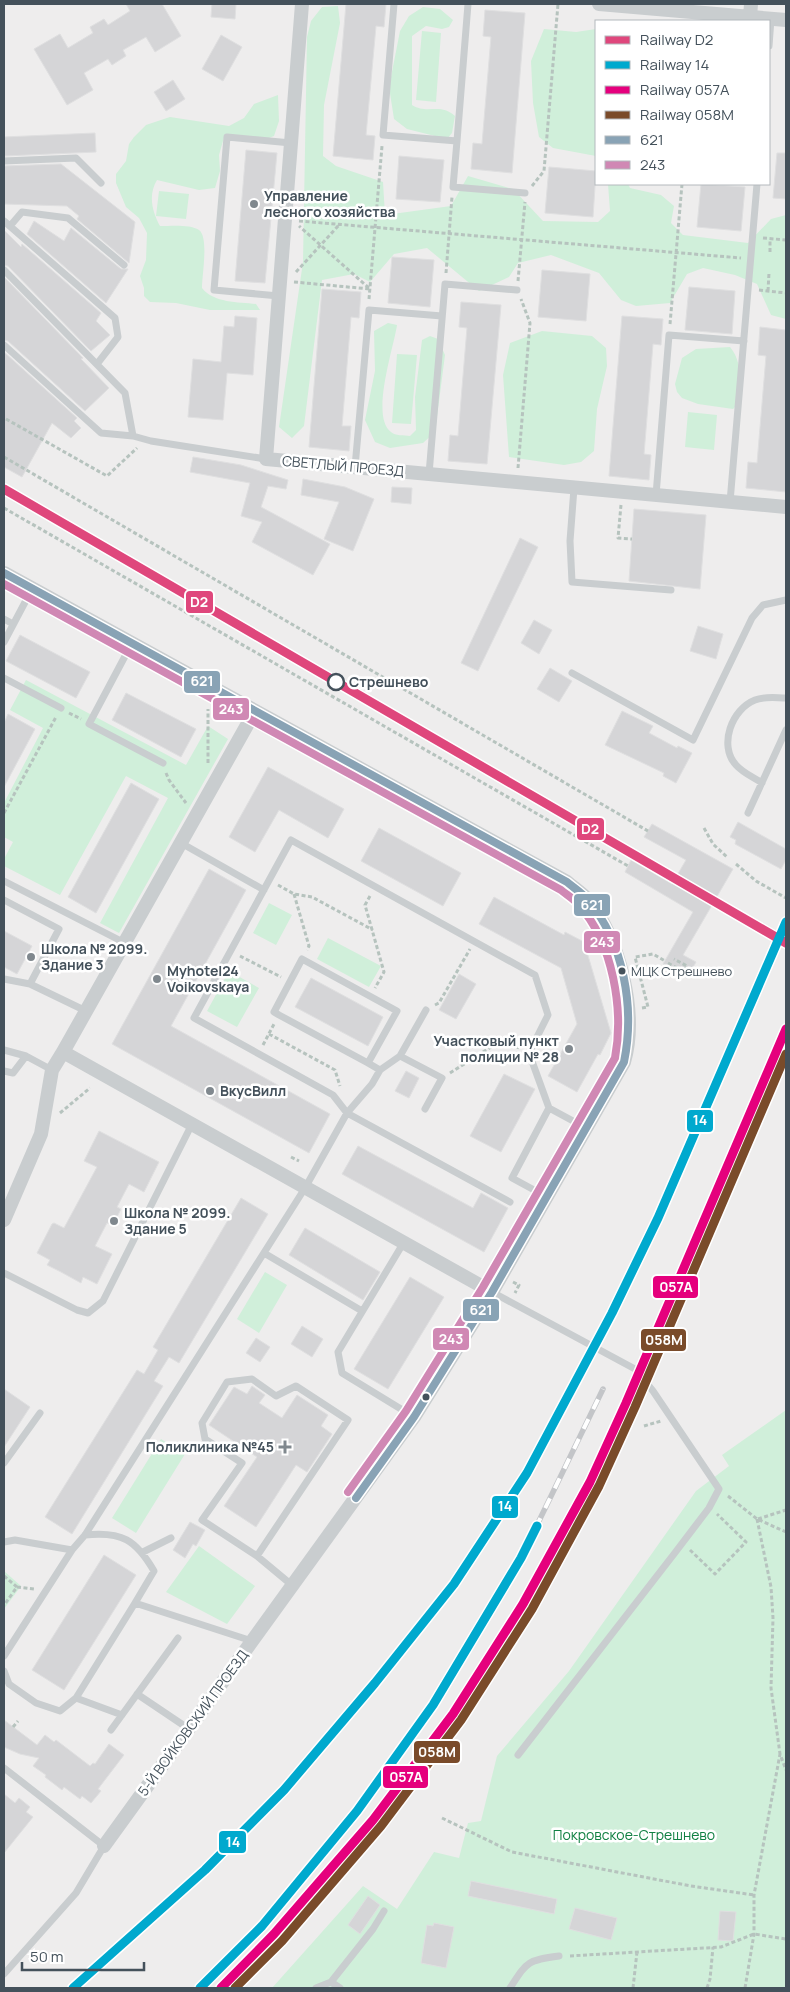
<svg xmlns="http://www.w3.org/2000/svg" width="790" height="1992" viewBox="0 0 790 1992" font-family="Manrope,sans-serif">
<rect width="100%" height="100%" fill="#eeeded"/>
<path fill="#d0efda" d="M338,6L340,23L324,105L323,156L336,166L383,182L385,215L451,206L468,176L513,189L543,221L598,222L610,211L608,184H628L630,188L661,195L674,206L671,223L683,235L748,243L771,219L786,215V319L771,315L757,284L735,275L703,268L687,274L670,303L636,306L621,300L599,273L551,255L518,263L509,277L479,291L427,248L394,254L370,282L354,274L322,280L304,426L292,438L279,427L303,262L307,37L311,21L322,7Z
M423,7L440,9L453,20L449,27L442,29L426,26L412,36V105C428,115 440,102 455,116L452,133L447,139L407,129L394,119L389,87L400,31L409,16Z
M544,29L576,32L596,29V156L553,148L539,137L533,103L531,61Z
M422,31L441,33L436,102L416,100Z
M278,95L279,121L274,136L261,141L225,134L219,155L220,171L215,188L199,190L157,180C148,195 152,211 160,226C171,226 190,224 199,230C209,237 202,275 202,288C214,303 238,302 256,304L260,310H210L176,303L150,302L144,296V288L140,276L146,260L147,233L139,218L126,207L116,183V174L126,161L129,144L134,137L146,125L170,117L229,126L244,118L254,104Z
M159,191L189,194L186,219L156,216Z
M388,323L397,325C394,347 370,417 391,432C395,436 404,435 410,436L416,430L415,397L422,340L430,336L438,339L445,355L435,432L423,443L390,448L375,442L365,420L375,371L374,331Z
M542,331L592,336L606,348L607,366L597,409L594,451L581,462L564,465L509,457L503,375L510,343Z
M730,347C743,362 740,385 739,403L733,409L698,404L682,398L677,392L675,384L682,358L696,349Z
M397,354L417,355L411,424L392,423Z
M688,412L717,415L714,450L685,447Z
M26,680L186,765L208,726L228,739L119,933L100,923L168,798L126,776L60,895L4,866V859L13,842L4,837V803L43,728L10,710Z
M269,903L292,915L276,945L253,933Z
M328,938L381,966L369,987L317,959Z
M229,971L259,988L237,1027L207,1011Z
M265,1272L287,1285L259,1333L237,1319Z
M786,1410V1988H272L363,1886L397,1909L434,1852L459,1858L468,1823L481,1821L497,1756L569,1671L696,1491L729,1466L722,1455Z
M161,1439L185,1454L136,1533L112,1518Z
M199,1546L255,1586L227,1624L166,1592Z
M4,1571L21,1586L4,1609Z"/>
<path fill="#d5d5d7" stroke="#dfdfe0" d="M126,4H162L181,36L155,52L146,37L123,50L126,56L112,65L108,59L84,73L93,90L67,105L34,49L60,34L68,48L93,33L90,27L104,19L108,25L130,11Z
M212,4H236L235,19L211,17Z
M346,4H386L384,27L376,26L366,135L375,136L373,160L333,156Z
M485,10L525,13L512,173L471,169L473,143L482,144L491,37L483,36Z
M221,35L242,47L223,81L202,69Z
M173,80L185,99L166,111L154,92Z
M95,133L96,152L4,156V137Z
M246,150L277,153L265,283L235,281Z
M777,153H786V199L773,198Z
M399,156L444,160L440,202L396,199Z
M61,164L135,222L129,263L77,219L79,216L67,206L4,204V166Z
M549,167L596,171L593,217L545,213Z
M701,184L745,187L741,231L697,227Z
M34,221L64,241L71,228L121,269H128L106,303L27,234Z
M4,230L21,247L22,244L101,313L96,321L110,335L91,351L8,266L4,265Z
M392,257L434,260L430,307L388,303Z
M542,270L590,274L586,321L538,317Z
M4,277L83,358L81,359L109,388L85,411L8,341L4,340Z
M689,287L735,291L732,334L685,330Z
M322,289L361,292L359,318L351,317L342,426H351L349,451L309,447Z
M461,302L501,305L487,464L448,461L450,435L458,436L467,328L459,327Z
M235,316L257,318L253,375L227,373L223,420L188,417L193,359L221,362L224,326L234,327Z
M622,316L663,319L661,345L653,344L644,454L651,455L649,480L609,476Z
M760,327L786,330V492L746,488L748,462L757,463L766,356L758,355Z
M4,352L77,418L74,421L81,428L71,438L52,423L22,477L4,467Z
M193,457L241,465L288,480L286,489L268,486L261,507L330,544L313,575L252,542L262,522L241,516L250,483L190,472Z
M303,479L345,487L374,499L353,551L324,539L339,502L301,495Z
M392,487L412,488L411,504L391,502Z
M634,509L706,515L700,589L629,581Z
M520,538L538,547L478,671L461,663Z
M534,620L552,630L539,654L521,643Z
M698,626L723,634L716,659L690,651Z
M20,635L90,672L76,698L6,661Z
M550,668L572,681L559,702L537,689Z
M126,693L196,729L181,757L112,720Z
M622,711L653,726L649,733L677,748L678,746L692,753L676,783L663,776L664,773L605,745Z
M8,714L35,729L4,787V723Z
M268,767L344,809L328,838L279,810L255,852L229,837Z
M131,783L159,799L96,913L68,897Z
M738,822L786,849V860L781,869L735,844L736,840L730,837Z
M652,824L733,869L683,955L696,962L687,978L663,964L693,912L625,872L631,860L672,884L686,860L644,837Z
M379,828L461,873L443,906L361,861Z
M209,869L246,890L171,1026L330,1114L309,1153L112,1044Z
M494,897L564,935L565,932L584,942L611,1033L600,1055L598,1054L577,1092L548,1076L577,1024L561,968L479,924Z
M4,931L32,946L17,974L4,967Z
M459,974L476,984L456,1019L439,1010Z
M311,978L383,1017L368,1046L295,1007Z
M406,1071L419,1078L409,1098L395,1091Z
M504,1074L535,1089L501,1152L470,1136Z
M99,1131L159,1162L144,1192L129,1184L117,1207L121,1209L113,1225L107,1223L95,1246L112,1254L97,1284L83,1277L81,1283L61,1272L47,1265L50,1260L37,1253L52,1224L54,1223L64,1228L97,1167L84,1161Z
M358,1146L473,1208L481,1193L508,1208L484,1252L342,1174Z
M241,1198L268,1214L179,1363L169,1357L154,1381L163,1386L72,1534L45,1517L137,1370L144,1374L158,1350L153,1347Z
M305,1228L380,1272L363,1300L289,1255Z
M410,1277L444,1297L388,1389L354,1369Z
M302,1326L323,1339L312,1357L291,1344Z
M256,1338L270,1347L260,1362L246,1353Z
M252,1386L265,1395L259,1403L282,1418L297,1395L328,1415L321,1426L332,1434L307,1472L296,1465L256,1527L224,1506L257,1457L209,1425L234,1387L247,1394Z
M4,1389L30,1407L4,1447Z
M190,1522L205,1530L196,1546L193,1544L185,1558L173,1550Z
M104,1555L136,1575L64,1690L32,1670Z
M4,1720L37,1745L45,1735L54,1742L56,1740L90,1766L93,1763L95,1764L109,1744L124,1755L98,1789L101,1791L91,1803L82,1796L80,1799L64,1787L62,1790L45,1777L46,1775L33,1766L39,1758L20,1754L4,1747Z
M4,1794L15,1803L19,1798L30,1807L26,1812L33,1817L4,1853Z
M471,1881L557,1899L554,1914L468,1896Z
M368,1896L380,1905L360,1934L348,1925Z
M575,1908L617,1918L611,1940L569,1929Z
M720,1911L736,1912L733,1941L718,1940Z
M434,1923L454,1927L446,1968L421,1963L427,1925L433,1926Z"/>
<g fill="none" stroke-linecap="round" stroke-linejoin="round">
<path stroke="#b6c3be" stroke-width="3" stroke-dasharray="4 2.5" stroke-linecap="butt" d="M532,186L544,171L558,4
M299,221L741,258
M763,238L786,240
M770,252V239
M296,272L339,225
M446,273L452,197
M518,281L525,202
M294,282L370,289L299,226
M759,290L786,293
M768,291L769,273
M369,299L382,146
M670,324L682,184
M6,419L107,476L137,448
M4,457L648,831
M518,468L530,323L521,299
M621,505L618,538L632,539
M4,508L628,866
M69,713L81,719
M208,763V709
M166,773L169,780L186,803
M4,813L56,717
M704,828L713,844L727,857
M736,864L756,881L786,898
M278,885L294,894L312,897L373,930
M294,894L309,946L307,950
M370,896L365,905L384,972L375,988
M240,956L281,977
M668,963L684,972L687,966L674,959
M435,1005L439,1003L470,949
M642,1008L648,1007L635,957L653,954L665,961
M269,1034L335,1070L340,1086
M263,1045L274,1024
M450,1073L502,1040L519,1048
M60,1113L90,1088
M291,1157L299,1161
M513,1282L519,1285L515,1293
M644,1426L661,1421
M728,1496L757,1519L786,1532
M757,1519L771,1587L773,1618L771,1688L780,1754L786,1770
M758,1519L786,1510
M690,1550L715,1574L746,1542L717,1514
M4,1576L17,1587L4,1605
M17,1587L34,1589
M13,1727L18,1721
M442,1818L512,1852L691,1886L754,1895
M570,1956L721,1947L754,1934L786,1939
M633,1988L637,1952
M707,1988L710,1979L713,1947
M745,1988L754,1934V1895L780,1754"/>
<path stroke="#c9cdcf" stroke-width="7" d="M394,4L383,135L457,141L453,187L525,193
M769,46L771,19
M457,141L468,4
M4,161L76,158L101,183
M4,221L115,318L118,337L97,364
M10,226L22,212L68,218L124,265
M4,270L125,393L133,436L151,441L266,459
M279,296L214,290L227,137L291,143
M4,345L101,433L133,436
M355,467L369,310L442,316
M429,474L445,284L517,290
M574,488L570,541L572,582L671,590
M656,495L669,335L744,341
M730,502L757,184
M4,619L13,624
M4,642L32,589
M132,643L89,724L163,763
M572,673L693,740L752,618L763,605L786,600
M4,678L61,708
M762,783C753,777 743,773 736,765C718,745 732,709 755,700C765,696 776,698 786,698
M748,813L786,730
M181,843L264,890
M4,881L125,943
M4,900L59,929L30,984L4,979
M30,984L86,1011
M4,1050L26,1056L52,1070
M400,1056L442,1078L425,1109
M368,1063L397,1011L302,959L274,1012L279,1015L368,1063L380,1070
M4,1071L13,1073L26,1056
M547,1197L512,1178L549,1108L586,1128
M510,1202L347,1113L333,1095L194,1018L291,840L535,975L548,1015L529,1053L549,1108
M404,1242L338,1352L342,1373L414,1417
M264,1253L362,1311
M4,1273L77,1310L88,1313L103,1301L192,1124
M492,1292L635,1369L653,1391L719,1489L709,1508L674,1554L518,1755
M4,1463L40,1413
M85,1535C122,1531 136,1540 154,1571L135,1603L252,1641
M4,1542L15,1540L72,1550
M143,1552L171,1538
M257,1556L348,1420L296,1386L276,1396L252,1379L227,1382L202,1423L205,1439L242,1463L202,1520L257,1556L293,1586
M4,1656L72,1550L85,1535L305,1188L347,1113L372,1084L380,1070L400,1056L426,1010
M4,1671L9,1684L36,1703L60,1711L76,1698L135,1603
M137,1694L189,1729
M76,1698L122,1715
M111,1730L178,1638
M4,1768L104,1846L76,1893L4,1974
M331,1982L340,1988
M316,1988L331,1982L373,1929L384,1911
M510,1988C527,1962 527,1960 559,1956"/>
<path stroke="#c9cdcf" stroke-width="14" d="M302,4L266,459L786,507
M599,4L786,20
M750,17L751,4
M4,573L567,882C574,888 583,894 588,900C620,940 638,1014 624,1062L492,1292L414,1417L104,1846
M63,1052L492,1292
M4,1220L41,1134L52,1070L63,1052L255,711"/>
<defs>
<path id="rail" d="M200,1988L262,1926L357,1811L433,1705L521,1558L603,1389"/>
</defs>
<use href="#rail" stroke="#c3c5c8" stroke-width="5.5"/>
<use href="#rail" stroke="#fff" stroke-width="4" stroke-dasharray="11" stroke-linecap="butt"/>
<defs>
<path id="bus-1" d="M4,573L567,882C574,888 582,893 588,900C624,943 635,1008 624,1062L492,1292L414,1417L356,1498"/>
<path id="bus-2" d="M4,584L561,890C567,895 574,899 579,905C613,943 624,1010 615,1058L483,1287L406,1411L348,1492"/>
</defs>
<use href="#bus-1" stroke="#fff" stroke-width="11"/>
<use href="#bus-2" stroke="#fff" stroke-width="11"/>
<use href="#bus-1" stroke="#89a3b5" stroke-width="8"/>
<use href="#bus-2" stroke="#d088b4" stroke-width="8"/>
<defs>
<path id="rail-1" d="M4,489L786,943"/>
<path id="rail-2" d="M73,1988L205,1870L284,1790L375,1683L454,1584L527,1473L612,1313L658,1218L786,922
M200,1988L262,1926L357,1811L433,1705L521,1558L537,1526"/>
<path id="rail-3" d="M221,1988L274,1934L373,1820L453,1714L523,1604L590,1482L626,1403L786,1029"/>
<path id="rail-4" d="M235,1988L282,1941L381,1826L461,1720L532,1609L599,1486L635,1407L786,1054"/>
</defs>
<use href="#rail-1" stroke="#fff" stroke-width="12"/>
<use href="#rail-2" stroke="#fff" stroke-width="12"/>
<use href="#rail-3" stroke="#fff" stroke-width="12"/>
<use href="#rail-4" stroke="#fff" stroke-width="12"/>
<use href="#rail-1" stroke="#df477c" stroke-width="9"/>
<use href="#rail-2" stroke="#00a9ce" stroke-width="9"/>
<use href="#rail-3" stroke="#e5007d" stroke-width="9"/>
<use href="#rail-4" stroke="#7a4b2a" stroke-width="9"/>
</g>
<g fill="#80888e" stroke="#fff" stroke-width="2">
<circle cx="254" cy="204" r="5"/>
<circle cx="31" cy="957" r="5"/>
<circle cx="157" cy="979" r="5"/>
<circle cx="569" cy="1049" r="5"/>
<circle cx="210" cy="1091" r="5"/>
<circle cx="114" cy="1221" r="5"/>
<path d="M282.5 1439.5h5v5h5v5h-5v5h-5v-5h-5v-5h5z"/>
</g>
<circle fill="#fff" stroke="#44515b" stroke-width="2.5" cx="336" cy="682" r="8"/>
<g fill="#44515b" stroke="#fff" stroke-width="2">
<circle cx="622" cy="971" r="4.5"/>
<circle cx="426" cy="1397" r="4.5"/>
</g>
<g text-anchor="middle" stroke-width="5" stroke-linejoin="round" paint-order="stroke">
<g font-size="13" fill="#44515b" stroke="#fff" text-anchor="start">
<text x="631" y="976">МЦК Стрешнево</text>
</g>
<g font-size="14" font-weight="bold" fill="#44515b" stroke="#fff" text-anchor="start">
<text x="264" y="201">Управление<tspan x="264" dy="16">лесного хозяйства</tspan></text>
<text x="41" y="954">Школа № 2099.<tspan x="41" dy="16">Здание 3</tspan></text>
<text x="167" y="976">Myhotel24<tspan x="167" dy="16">Voikovskaya</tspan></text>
<text x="559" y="1046" text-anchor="end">Участковый пункт<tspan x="559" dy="16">полиции № 28</tspan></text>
<text x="220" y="1096">ВкусВилл</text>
<text x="124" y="1218">Школа № 2099.<tspan x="124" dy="16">Здание 5</tspan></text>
<text x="274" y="1452" text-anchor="end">Поликлиника №45</text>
</g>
<g font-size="14" fill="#44515b" stroke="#fff">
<text transform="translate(343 466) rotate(5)" y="5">СВЕТЛЫЙ ПРОЕЗД</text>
<text transform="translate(193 1723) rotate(-54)" y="5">5-Й ВОЙКОВСКИЙ ПРОЕЗД</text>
</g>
<g font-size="14" font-weight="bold" fill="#44515b" stroke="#fff" text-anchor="start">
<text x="349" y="687">Стрешнево</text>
</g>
<g font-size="14" fill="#118043" stroke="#fff">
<text x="634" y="1840">Покровское-Стрешнево</text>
</g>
</g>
<g stroke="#fff" stroke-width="2">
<rect x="185" y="590" width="29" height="24" rx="5" fill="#df477c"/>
<rect x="183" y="670" width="38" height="24" rx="5" fill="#89a3b5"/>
<rect x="212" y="697" width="38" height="24" rx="5" fill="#d088b4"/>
<rect x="576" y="817" width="29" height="24" rx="5" fill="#df477c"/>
<rect x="573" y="893" width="38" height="24" rx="5" fill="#89a3b5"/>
<rect x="583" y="930" width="38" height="24" rx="5" fill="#d088b4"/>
<rect x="686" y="1109" width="28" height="24" rx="5" fill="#00a9ce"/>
<rect x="652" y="1275" width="47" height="24" rx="5" fill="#e5007d"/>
<rect x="462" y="1298" width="38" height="24" rx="5" fill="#89a3b5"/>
<rect x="432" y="1327" width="38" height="24" rx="5" fill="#d088b4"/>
<rect x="640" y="1328" width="47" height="24" rx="5" fill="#7a4b2a"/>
<rect x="491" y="1495" width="28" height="24" rx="5" fill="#00a9ce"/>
<rect x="413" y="1740" width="48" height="24" rx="5" fill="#7a4b2a"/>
<rect x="382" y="1765" width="47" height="24" rx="5" fill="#e5007d"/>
<rect x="218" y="1830" width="29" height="24" rx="5" fill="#00a9ce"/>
</g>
<g font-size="14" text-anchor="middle" font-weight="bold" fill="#fff">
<text x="199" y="607">D2</text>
<text x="202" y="686">621</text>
<text x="231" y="714">243</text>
<text x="590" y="834">D2</text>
<text x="592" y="910">621</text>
<text x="602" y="947">243</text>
<text x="700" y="1125">14</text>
<text x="676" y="1292">057А</text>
<text x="481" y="1315">621</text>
<text x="451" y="1344">243</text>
<text x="664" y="1345">058М</text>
<text x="505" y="1511">14</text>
<text x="437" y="1757">058М</text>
<text x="406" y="1782">057А</text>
<text x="233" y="1847">14</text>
</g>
<rect width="790" height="1992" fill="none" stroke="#44515b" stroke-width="10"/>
<rect x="595" y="20" width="175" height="165" fill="#ffffff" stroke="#b4b9bd"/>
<rect x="605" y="36" width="25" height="8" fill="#df477c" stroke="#b4b9bd"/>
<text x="640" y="45" font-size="15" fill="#44515b">Railway D2</text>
<rect x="605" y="61" width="25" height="8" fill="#00a9ce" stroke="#b4b9bd"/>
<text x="640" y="70" font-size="15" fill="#44515b">Railway 14</text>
<rect x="605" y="86" width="25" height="8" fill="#e5007d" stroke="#b4b9bd"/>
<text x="640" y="95" font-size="15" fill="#44515b">Railway 057А</text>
<rect x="605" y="111" width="25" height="8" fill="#7a4b2a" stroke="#b4b9bd"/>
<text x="640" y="120" font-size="15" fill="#44515b">Railway 058М</text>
<rect x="605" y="136" width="25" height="8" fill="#89a3b5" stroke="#b4b9bd"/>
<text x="640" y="145" font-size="15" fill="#44515b">621</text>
<rect x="605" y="161" width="25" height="8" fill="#d088b4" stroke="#b4b9bd"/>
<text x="640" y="170" font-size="15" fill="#44515b">243</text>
<path d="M22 1962v8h122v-8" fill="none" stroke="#44515b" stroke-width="2.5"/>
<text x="30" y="1962" font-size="15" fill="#44515b" stroke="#ffffff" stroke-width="4" paint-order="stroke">50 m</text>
</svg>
